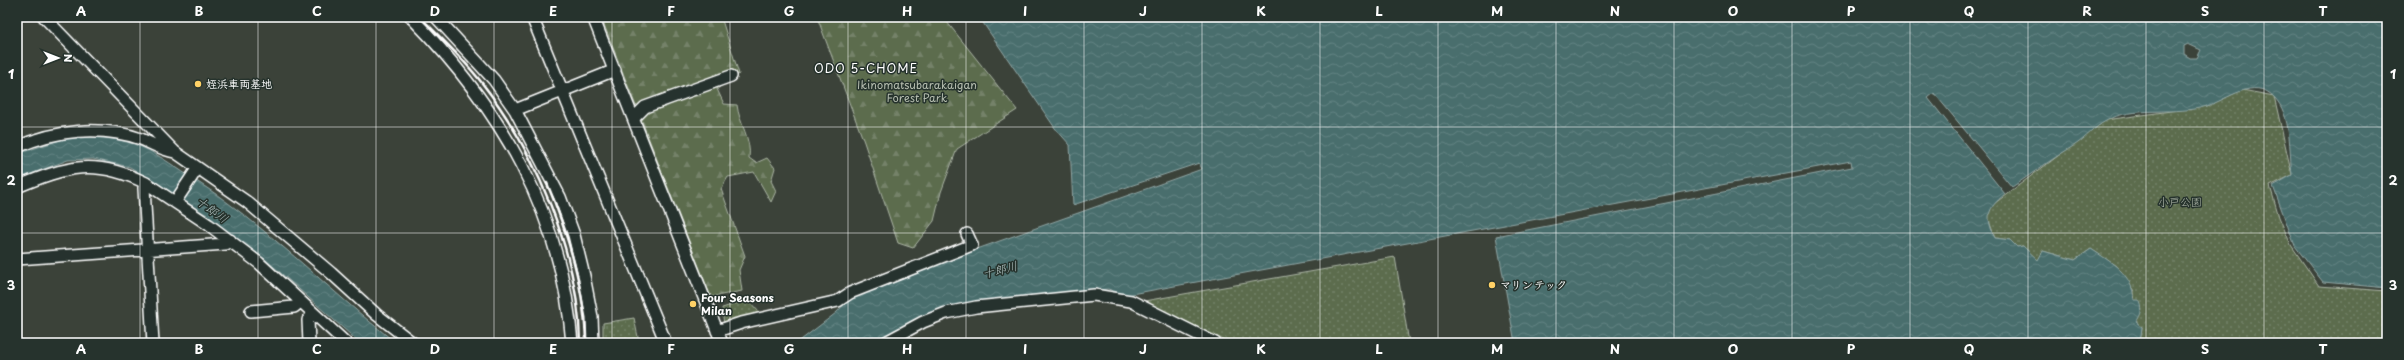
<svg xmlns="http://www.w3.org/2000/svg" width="2404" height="360" viewBox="0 0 2404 360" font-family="'Playpen Sans','Klee One',sans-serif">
<defs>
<pattern id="forest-firs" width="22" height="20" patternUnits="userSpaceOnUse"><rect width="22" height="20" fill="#5b6c4e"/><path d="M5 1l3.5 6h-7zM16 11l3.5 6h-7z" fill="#748269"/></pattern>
<pattern id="park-dots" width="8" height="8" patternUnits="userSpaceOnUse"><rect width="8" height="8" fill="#5b6c4e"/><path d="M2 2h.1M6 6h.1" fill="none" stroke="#748269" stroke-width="1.8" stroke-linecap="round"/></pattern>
<pattern id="water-waves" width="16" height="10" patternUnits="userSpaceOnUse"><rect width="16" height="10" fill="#496e6d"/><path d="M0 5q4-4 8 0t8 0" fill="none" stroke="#648483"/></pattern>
</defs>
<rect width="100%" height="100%" fill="#3b4239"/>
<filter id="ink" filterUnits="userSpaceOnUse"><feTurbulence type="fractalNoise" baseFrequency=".025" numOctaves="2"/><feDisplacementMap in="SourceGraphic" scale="8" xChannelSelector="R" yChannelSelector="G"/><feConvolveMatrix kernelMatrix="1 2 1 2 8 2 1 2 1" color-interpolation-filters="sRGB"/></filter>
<g filter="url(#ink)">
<path fill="url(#forest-firs)" stroke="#adb6a6" d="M601,17H721L739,74L717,89L724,104L737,105C739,123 752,140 749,158L756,163L767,158L775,168L771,181L776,191L771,202L754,172L728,177L721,189L745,256L739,270L742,291L711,297Z
M817,17H943L1017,110L957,149L941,192L934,221L913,248L898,243L864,142Z"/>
<path fill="url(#park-dots)" stroke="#adb6a6" d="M2242,90L2274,96L2292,175L2270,186L2279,217L2291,245L2319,286L2387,291V343H2140L2142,327L2136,322L2134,291L2116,266L2091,249L2075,260L2043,251L2038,261L2023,246L2017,247L2010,240L1995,238L1988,218L1991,206L2106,120L2207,106Z
M1395,257L1409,343H1230L1144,301Z
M748,300L759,312L724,325L722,308Z
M634,318L639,342L603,343V323Z"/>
<path fill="url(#water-waves)" stroke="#92a8a7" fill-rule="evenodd" d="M979,17H2387V288L2323,282L2295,246L2273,186L2292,175C2289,151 2292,115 2274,97C2254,76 2227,100 2207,106C2177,116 2132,105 2106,121C2094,127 2086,138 2075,145C2053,158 2033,173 2012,187L1934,93L1928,98L2005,194C1987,209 1985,216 1995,238L2010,240L2017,247L2023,246L2038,260L2043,251L2075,260L2091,249C2111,262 2133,274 2134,300H2139C2144,308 2141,315 2136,322L2142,327L2140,343H1515L1496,236L1852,167L1851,161L1126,295L1108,289L968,303L926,314L872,343H797L836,313L850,298L918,270L1202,169L1199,163L1073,205L1070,145L1055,128ZM2188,44L2201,50L2197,58H2190L2184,54V46Z
M84,137C101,137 118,139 134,144C154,151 172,165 189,176C265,224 326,288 396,343H360L265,259L207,215L130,167L93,159L68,160L17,179V154L63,139Z"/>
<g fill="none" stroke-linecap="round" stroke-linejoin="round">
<defs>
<path id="minor" d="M44,17L175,152L247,202L331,273L377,315L413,343
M411,17C501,109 562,212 572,343
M436,17L494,80L515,110L560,197L574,235L584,276L592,317L593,343
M532,17L666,343
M593,17L722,343
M515,110L615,70
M634,118L645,107L731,76
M17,147C56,130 100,125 141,139C153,144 162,150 175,152
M146,183L144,188L153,343
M17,187C67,166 95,158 146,183L209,225L259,263L346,343
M175,202L197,169
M17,259L226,244L230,240
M251,311L294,307L300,302
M717,331L741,323L838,301L850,293L972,245L967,234
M309,343L308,320L314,314
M884,343L923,322L946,313L976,307L1094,295L1131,301L1215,343"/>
</defs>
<use href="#minor" stroke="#fff" stroke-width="14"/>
<use href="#minor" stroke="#26332d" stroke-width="11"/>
<path stroke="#fff" stroke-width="2.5" d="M420,17C441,38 464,59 482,83C536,152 579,255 580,343
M547,183C568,234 585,288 586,343"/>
</g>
</g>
<path fill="none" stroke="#fff" stroke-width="1" stroke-opacity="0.55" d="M140,17V343M258,17V343M376,17V343M494,17V343M612,17V343M730,17V343M848,17V343M966,17V343M1084,17V343M1202,17V343M1320,17V343M1438,17V343M1556,17V343M1674,17V343M1792,17V343M1910,17V343M2028,17V343M2146,17V343M2264,17V343M17,127H2387M17,233H2387"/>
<g fill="#ffd166" stroke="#26332d" stroke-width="1.5">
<circle cx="198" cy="84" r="4"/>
<circle cx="1492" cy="285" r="4"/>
<circle cx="693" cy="304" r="4"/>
</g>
<g text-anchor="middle" stroke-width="3" stroke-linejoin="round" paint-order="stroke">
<g font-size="11" font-weight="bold" fill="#fff" stroke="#26332d" text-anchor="start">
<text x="206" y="88">姪浜車両基地</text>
<text x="1500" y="289">マリンテック</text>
<text x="701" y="302">Four Seasons<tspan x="701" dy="13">Milan</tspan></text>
</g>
<g font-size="11" fill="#b5bdaf" stroke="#26332d">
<text x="917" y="89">Ikinomatsubarakaigan<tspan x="917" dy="13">Forest Park</tspan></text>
<text x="2180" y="206">小戸公園</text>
</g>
<g font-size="12" letter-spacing="1" fill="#fff" stroke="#26332d">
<text x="866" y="73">ODO 5-CHOME</text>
</g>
<g font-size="12" font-style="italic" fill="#adbebd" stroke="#26332d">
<text transform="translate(212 210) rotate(36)" y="4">十郎川</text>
<text transform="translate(1000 270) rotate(-14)" y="4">十郎川</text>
</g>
</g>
<rect width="2404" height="360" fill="none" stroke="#26332d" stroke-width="44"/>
<g transform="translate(58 58) rotate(90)" stroke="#26332d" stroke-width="3" paint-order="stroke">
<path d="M0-3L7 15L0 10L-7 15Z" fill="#ffffff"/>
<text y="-6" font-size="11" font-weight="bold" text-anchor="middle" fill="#ffffff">N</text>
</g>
<rect x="22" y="22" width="2360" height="316" fill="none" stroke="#fff" stroke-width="1.5"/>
<g font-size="13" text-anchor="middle" font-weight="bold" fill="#fff">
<text x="81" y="16">A</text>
<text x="199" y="16">B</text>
<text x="317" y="16">C</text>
<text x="435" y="16">D</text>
<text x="553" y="16">E</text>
<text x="671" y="16">F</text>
<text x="789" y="16">G</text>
<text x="907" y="16">H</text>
<text x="1025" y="16">I</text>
<text x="1143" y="16">J</text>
<text x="1261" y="16">K</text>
<text x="1379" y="16">L</text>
<text x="1497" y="16">M</text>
<text x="1615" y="16">N</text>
<text x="1733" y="16">O</text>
<text x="1851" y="16">P</text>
<text x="1969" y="16">Q</text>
<text x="2087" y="16">R</text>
<text x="2205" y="16">S</text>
<text x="2323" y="16">T</text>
<text x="11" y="79">1</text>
<text x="2393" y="79">1</text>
<text x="11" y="185">2</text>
<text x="2393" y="185">2</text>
<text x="11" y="290">3</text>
<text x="2393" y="290">3</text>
<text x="81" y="354">A</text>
<text x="199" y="354">B</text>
<text x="317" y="354">C</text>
<text x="435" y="354">D</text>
<text x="553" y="354">E</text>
<text x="671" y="354">F</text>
<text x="789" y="354">G</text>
<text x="907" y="354">H</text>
<text x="1025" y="354">I</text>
<text x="1143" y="354">J</text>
<text x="1261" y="354">K</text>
<text x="1379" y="354">L</text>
<text x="1497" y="354">M</text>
<text x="1615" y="354">N</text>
<text x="1733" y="354">O</text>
<text x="1851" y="354">P</text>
<text x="1969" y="354">Q</text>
<text x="2087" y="354">R</text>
<text x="2205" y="354">S</text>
<text x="2323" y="354">T</text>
</g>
</svg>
